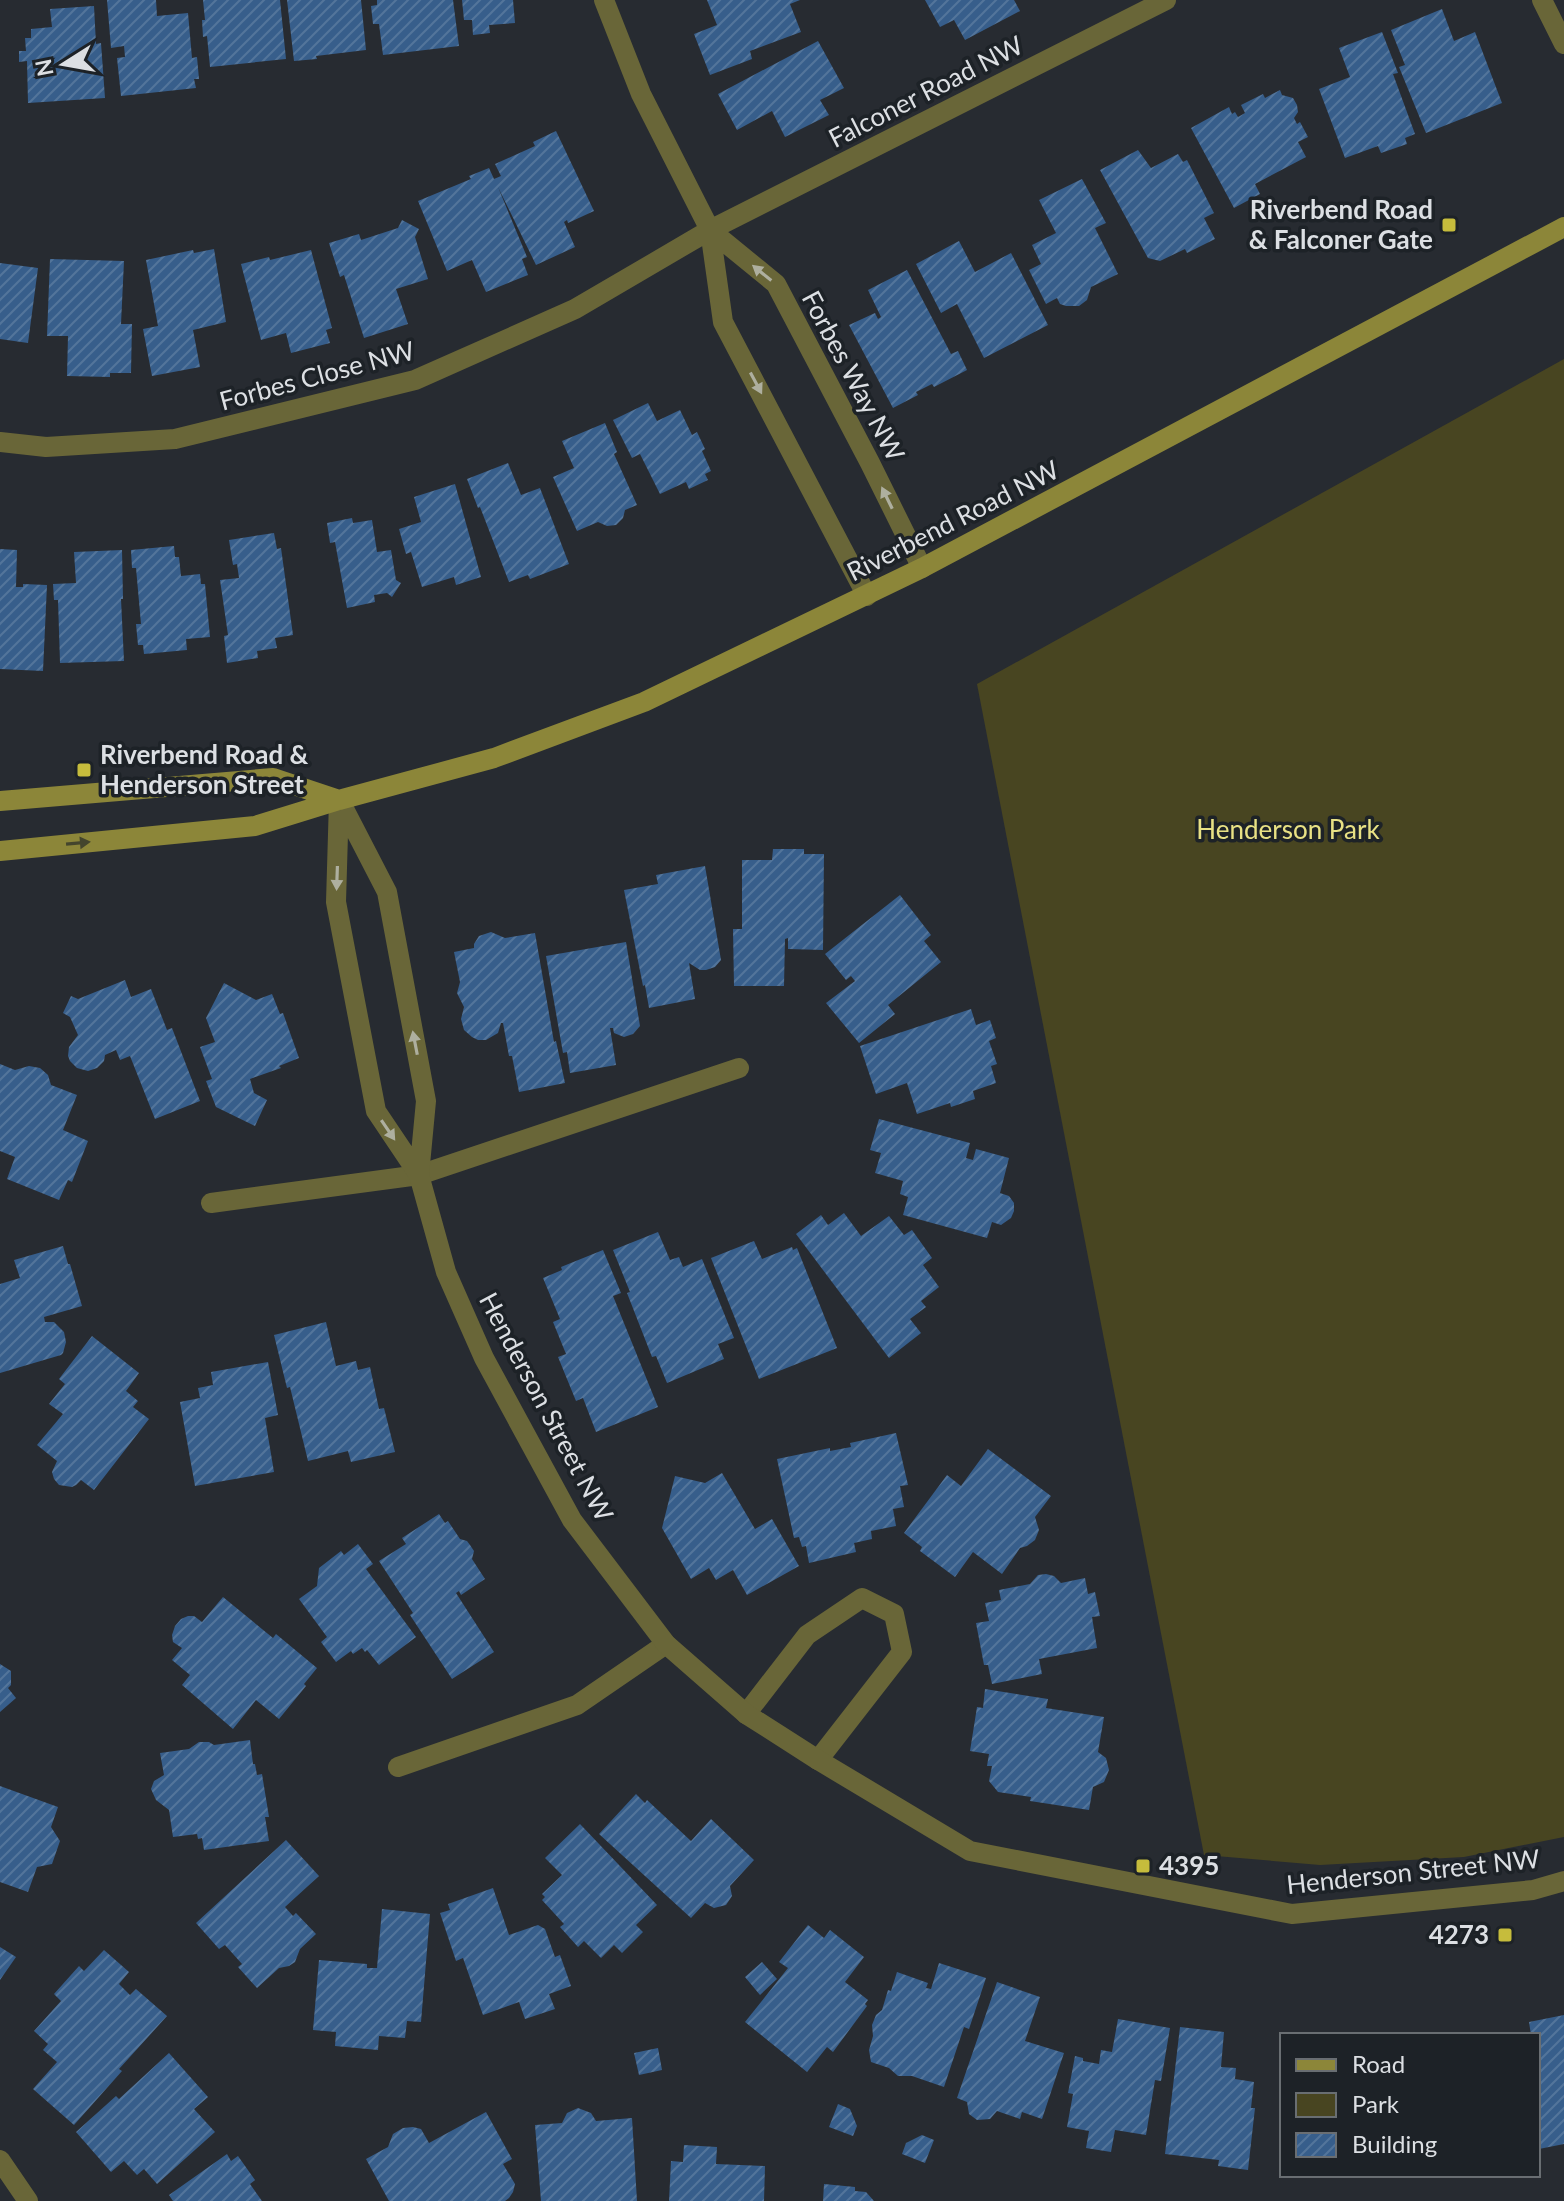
<svg xmlns="http://www.w3.org/2000/svg" width="1564" height="2201" viewBox="0 0 1564 2201" font-family="Lato,sans-serif">
<defs>
<pattern id="building-hatch" width="6" height="6" patternUnits="userSpaceOnUse" patternTransform="scale(2)"><rect width="6" height="6" fill="#375e8b"/><path d="M-1 1l2-2M0 6l6-6M5 7l2-2" fill="none" stroke="#53759b"/></pattern>
</defs>
<rect width="100%" height="100%" fill="#272b31"/>
<path fill="#484521" d="M1564,359V1837L1464,1857L1320,1865L1204,1855L977,684Z"/>
<path fill="url(#building-hatch)" d="M107,0H156L157,16L188,13L192,58L197,57L199,79H194L196,88L121,96L117,58L125,57L124,46L111,48Z
M203,0H280L286,59L210,67L207,36L203,37L202,20H205Z
M287,0H361L366,50L316,56L317,59L294,61Z
M377,0H453L459,46L383,55L379,24H373L371,6L377,5Z
M462,0H513L515,23L489,25L490,33L473,35L472,20H464Z
M707,0H800L790,4L801,32L750,51L752,59L710,75L694,34L717,25Z
M925,0H1014L1020,11L965,40L954,20L940,27Z
M94,6L96,44L101,43L105,98L28,103L27,61L19,62V51H26L25,38H31V29L52,27L50,9Z
M1442,9L1454,41L1475,32L1502,103L1426,133L1399,67L1405,65L1391,30Z
M1382,32L1398,73L1393,74L1415,134L1405,138L1407,144L1381,153L1378,146L1345,158L1319,89L1350,77L1339,48Z
M818,41L844,88L820,100L829,115L785,137L772,111L737,130L718,94Z
M1280,90L1282,95L1293,98L1297,105L1298,112L1294,118L1297,124L1300,122L1308,137L1298,142L1306,157L1255,184L1260,194L1234,208L1191,128L1229,107L1232,114L1235,112L1238,117L1245,113L1241,105L1263,94L1265,98Z
M556,131L594,211L568,223L567,220L564,222L575,247L536,265L498,187L527,257L522,259L528,275L486,292L472,260L447,271L418,201L471,179L469,176L489,168L494,179L501,176L495,164L535,146L533,142Z
M1138,150L1151,168L1178,154L1183,162L1187,160L1214,213L1204,218L1215,239L1187,253L1185,249L1160,261L1148,258L1100,170Z
M1082,179L1106,223L1095,228L1118,274L1091,287L1087,300L1079,306H1066L1060,304L1057,298L1046,304L1029,270L1041,264L1032,245L1056,233L1039,200Z
M402,220L419,229L415,237L428,279L396,289L408,324L364,338L344,275L340,277L329,243L359,234L361,240L398,228Z
M959,241L975,272L1011,253L1048,325L984,358L957,304L941,313L916,264Z
M214,249L226,322L193,330L200,367L152,376L143,329L158,326L146,260L193,250L194,253Z
M311,250L332,328L326,330L330,343L291,353L286,333L261,340L241,264L269,257L270,260Z
M50,259L124,261L121,324H132L131,373H110V377L67,376L68,336H47Z
M0,263L38,268L28,343L0,339Z
M907,270L951,354L958,351L967,370L934,387L932,384L916,392L918,395L893,408L849,325L875,313L878,319L881,317L868,290Z
M648,403L657,421L680,410L692,435L697,432L705,449L702,451L711,471L705,474L708,480L689,489L686,482L660,494L640,454L632,458L613,420Z
M605,423L617,452L614,454L637,505L625,510L623,518L616,525L607,526L598,522L577,531L553,477L574,468L562,441Z
M508,463L521,495L540,488L569,564L530,579L528,575L509,582L480,507L478,508L467,479Z
M455,484L481,577L456,585L454,577L422,587L411,552L406,554L399,529L421,522L414,497Z
M352,518L353,523L372,520L377,552L391,550L396,580L401,583L392,597L387,593L374,595L375,602L347,608L335,542L330,543L327,523Z
M274,533L277,549L281,548L293,635L275,638L277,648L257,651L258,658L227,663L224,636L228,635L220,580L239,578L237,564L233,565L229,540Z
M174,546L175,557H179L181,576L200,574L201,584H205L210,637L186,639L187,650L144,654L143,645H138L136,624H141L136,568H132L131,550Z
M0,549L17,550L16,587H23V584L47,585L43,671L0,669Z
M122,550L123,599H121L124,661L60,663L58,600H54L53,584L76,583L74,552Z
M773,849H804V854H824L823,950L788,949V938L785,939L784,986H734L733,929H742V860H772Z
M705,866L721,960L715,967L706,970H700L689,963L695,999L649,1008L645,985L643,986L624,890L658,884L656,875Z
M900,895L931,935L924,941L941,962L888,1005L895,1014L859,1043L826,1003L855,981L851,976L846,980L825,954Z
M491,932L505,938L535,933L554,1042L556,1041L565,1083L519,1092L512,1056H509L503,1023H501L498,1033L486,1040H478L472,1037L464,1030L461,1019L464,1007L457,993L460,982L454,952L474,948V944L479,936Z
M626,942L640,1026L633,1034L624,1037L614,1033L613,1028H610L616,1065L570,1073L567,1052L563,1053L546,956Z
M125,980L131,997L151,989L167,1030L172,1028L200,1101L155,1119L130,1056L120,1060L116,1050L105,1055L104,1061L97,1068L88,1071L77,1068L70,1061L68,1056L69,1047L78,1035L70,1017L63,1013L71,996L78,999Z
M224,983L256,1000L272,994L280,1014L283,1013L299,1058L279,1066L281,1068L250,1079L254,1093L267,1100L255,1126L216,1107L206,1081L212,1079L200,1047L215,1042L206,1018Z
M971,1009L976,1025L990,1020L996,1038L989,1041L997,1064L991,1066L996,1083L973,1091L975,1099L951,1107L950,1103L917,1114L907,1083L876,1094L860,1046Z
M0,1064L15,1070L29,1066L40,1068L48,1075L51,1085L77,1095L63,1130L88,1141L72,1182L68,1180L59,1200L7,1179L15,1157L0,1151Z
M879,1119L970,1143L966,1158L973,1160L976,1149L1009,1158L1000,1193L1009,1196L1014,1203V1211L1011,1218L1001,1225L992,1222L987,1238L903,1215L908,1197L900,1194L903,1181L875,1173L881,1153L870,1150Z
M844,1213L861,1236L889,1216L904,1235L912,1230L932,1258L923,1265L939,1287L921,1301L926,1307L910,1319L921,1333L889,1358L796,1234L821,1215L828,1225Z
M658,1232L670,1260L679,1257L683,1267L702,1259L734,1338L718,1344L724,1359L667,1383L656,1356L652,1357L627,1293L630,1292L613,1250Z
M754,1241L762,1259L792,1247L793,1250L797,1248L837,1348L759,1379L711,1258Z
M63,1246L68,1264H70L82,1306L44,1317L45,1322H54L64,1332L66,1342L63,1353L61,1355L0,1373V1284L20,1278L14,1260Z
M603,1250L621,1293L613,1296L658,1407L596,1432L583,1398L576,1401L558,1357L566,1354L553,1322L560,1319L543,1278L562,1270L561,1267Z
M326,1322L336,1366L356,1361L358,1370L370,1367L379,1409L384,1408L395,1452L351,1462L348,1451L308,1461L290,1387L287,1388L274,1335Z
M92,1336L139,1373L126,1391L138,1401L133,1407L149,1419L94,1490L81,1480L76,1485L72,1487L59,1485L54,1479L52,1472L57,1461L37,1445L63,1414L49,1404L65,1384L59,1379Z
M268,1362L278,1415L265,1418L274,1472L195,1486L180,1402L200,1398L198,1388L213,1385L211,1372Z
M896,1433L908,1485L900,1486L904,1507L893,1509L896,1526L871,1531L872,1539L854,1543L856,1552L809,1563L806,1546L802,1547L799,1537L794,1538L777,1459L830,1448V1451L851,1447L850,1443Z
M988,1449L1051,1496L1035,1517L1039,1530L1035,1540L1027,1546L1020,1548L1002,1574L973,1552L955,1577L920,1551L922,1547L904,1533L947,1475L961,1486Z
M722,1473L755,1529L772,1519L799,1566L747,1595L733,1570L716,1580L709,1568L691,1579L662,1528L675,1476L705,1483Z
M439,1514L445,1523L448,1521L460,1539L467,1541L470,1545L474,1551L472,1559L485,1579L461,1595L459,1591L456,1593L494,1652L452,1679L410,1615L413,1613L379,1561L406,1544L402,1538Z
M358,1544L373,1564L366,1569L416,1637L379,1665L367,1650L365,1652L362,1648L353,1654L351,1651L336,1662L321,1642L327,1637L299,1599L317,1586L319,1568L341,1551L344,1555Z
M1046,1574L1054,1576L1061,1583L1085,1578L1088,1594L1095,1592L1100,1616L1092,1617L1097,1648L1039,1659L1042,1674L992,1684L988,1665H984L976,1623L989,1621L985,1603L1001,1600L999,1590L1030,1584L1038,1575Z
M223,1597L273,1638L276,1634L317,1668L304,1684L306,1686L279,1719L256,1700L233,1729L182,1685L190,1675L172,1660L182,1648L173,1642L172,1635L175,1626L181,1619L188,1616H194L202,1622Z
M0,1664L11,1671V1685L8,1688L16,1698L0,1712Z
M985,1689L1048,1699L1046,1708L1104,1717L1098,1752L1106,1758L1109,1770L1104,1782L1093,1787L1089,1810L1030,1801L1031,1797L998,1792L989,1781L992,1766H987L989,1754L970,1751L977,1707L983,1708Z
M250,1740L253,1764H255L257,1775L262,1774L269,1817H265L269,1841L204,1850L202,1838L198,1839L197,1834L173,1837L169,1810L156,1800L151,1789L154,1781L164,1775L160,1753L189,1749L199,1742H209L214,1745Z
M0,1786L58,1807L51,1827L60,1841L52,1864L37,1867L28,1892L0,1882Z
M636,1794L645,1803L647,1800L691,1841L711,1819L754,1860L730,1886L732,1896L726,1905L714,1908L705,1903L691,1918L599,1834Z
M580,1824L657,1905L636,1925L643,1932L622,1953L614,1945L601,1958L584,1941L578,1947L560,1927L564,1924L542,1900L545,1897L542,1894L562,1875L545,1858Z
M286,1840L319,1876L285,1907L293,1916L296,1913L316,1934L300,1949L295,1962L289,1966L279,1968L257,1988L238,1967L242,1964L225,1945L219,1949L196,1923Z
M493,1888L509,1935L538,1925L545,1929L555,1957L560,1955L571,1986L549,1994L555,2009L525,2019L519,2002L483,2015L463,1958L456,1961L440,1913L450,1910L448,1904Z
M382,1909L430,1914L421,2022L407,2021L405,2038L379,2036L378,2050L335,2046L336,2032L313,2030L319,1960L367,1964V1968H377Z
M808,1925L824,1938L830,1930L864,1957L845,1982L868,2000L865,2004L867,2006L833,2052L827,2047L807,2072L745,2022L788,1968L779,1962Z
M0,1947L16,1957L0,1980Z
M104,1950L129,1972L119,1984L130,1995L136,1989L167,2016L119,2069L122,2071L74,2125L33,2089L57,2062L43,2050L48,2044L34,2031L61,2001L54,1994L79,1966L84,1971Z
M762,1962L777,1979L760,1995L745,1977Z
M939,1963L986,1978L969,2029L964,2027L944,2087L912,2076H898L889,2068L871,2062L869,2050L873,2036L872,2025L876,2015L882,2010L888,1990L891,1991L897,1972L928,1983L926,1988L931,1989Z
M997,1982L1040,1997L1025,2041L1064,2053L1042,2119L1022,2112L1020,2119L997,2111L990,2119L977,2120L969,2114L967,2102L957,2098Z
M1564,2015V2144L1539,2149L1538,2035H1531L1529,2022Z
M1118,2019L1170,2028L1161,2081L1155,2080L1146,2135L1115,2130L1111,2152L1086,2148L1089,2131L1067,2127L1073,2094L1068,2093L1075,2056L1083,2058V2061L1099,2064L1101,2050L1112,2052Z
M1180,2027L1224,2032L1221,2067L1236,2068L1235,2079L1254,2082L1251,2108H1255L1248,2170L1218,2166L1219,2160L1165,2154Z
M658,2048L662,2070L639,2075L634,2053Z
M169,2053L208,2097L194,2109L215,2132L157,2184L144,2169L137,2175L124,2161L111,2172L76,2132L116,2096L119,2099Z
M838,2104L850,2109L857,2126L853,2136L829,2127Z
M578,2108L591,2113L596,2121L632,2118L637,2201H541L535,2125L562,2123L567,2113Z
M486,2112L512,2159L503,2164L515,2184L513,2192L509,2198L505,2201H389L366,2159L388,2147L393,2134L403,2128L413,2127L421,2129L429,2143Z
M922,2135L934,2140L925,2163L902,2154L906,2143Z
M684,2145L717,2147L716,2164L765,2166L764,2201H669L671,2161L683,2162Z
M227,2154L231,2161L238,2156L255,2180L250,2184L262,2201H173L169,2195Z
M824,2184L855,2187V2191L866,2192L874,2201H823Z"/>
<g fill="none" stroke-linecap="round" stroke-linejoin="round">
<path stroke="#696638" stroke-width="20" d="M604,0L641,94L710,230L723,322L867,596
M1542,0L1564,44
M710,230L776,284L870,463L922,568
M0,442L46,447L175,439L415,380L575,309L710,230L1166,0
M211,1203L419,1175L739,1068
M746,1714L807,1635L862,1598L894,1614L902,1652L818,1760
M398,1767L577,1705L666,1644
M0,2160L28,2201"/>
<path stroke="#696638" stroke-width="20" d="M339,800L336,902L376,1111L419,1175L446,1272L484,1358L572,1520L666,1644L746,1714L818,1760L970,1851L1292,1914L1533,1890L1564,1881
M341,803L387,892L426,1101L419,1175"/>
<path stroke="#8c8639" stroke-width="20" d="M0,801L273,778L339,800
M0,851L255,826L339,800L494,758L644,702L922,568L1564,227"/>
</g>
<defs><path id="oneway-solid" d="M-6-.8H1V-3.2L6.5 0L1 3.2V.8H-6Z" transform="scale(2)"/></defs>
<g fill="#aeaf9f">
<use href="#oneway-solid" transform="translate(762 273) rotate(-141)"/>
<use href="#oneway-solid" transform="translate(756 383) rotate(62)"/>
<use href="#oneway-solid" transform="translate(887 498) rotate(-116)"/>
<use href="#oneway-solid" transform="translate(337 878) rotate(92)"/>
<use href="#oneway-solid" transform="translate(415 1043) rotate(-101)"/>
<use href="#oneway-solid" transform="translate(388 1130) rotate(56)"/>
</g>
<use fill="#44452d" href="#oneway-solid" transform="translate(78 843) rotate(-5)"/>
<g fill="#c6bc3c" stroke="#1d2227" stroke-width="3">
<rect x="1441" y="217" width="16" height="16" rx="4"/>
<rect x="76" y="762" width="16" height="16" rx="4"/>
<rect x="1135" y="1858" width="16" height="16" rx="4"/>
<rect x="1497" y="1927" width="16" height="16" rx="4"/>
</g>
<g text-anchor="middle" stroke-width="7" stroke-linejoin="round" paint-order="stroke">
<g font-size="26" fill="#dcdfe3" stroke="#1d2227">
<text transform="translate(926 92) rotate(-27)" y="9">Falconer Road NW</text>
<text transform="translate(317 376) rotate(-15)" y="9">Forbes Close NW</text>
<text transform="translate(853 376) rotate(62)" y="9">Forbes Way NW</text>
<text transform="translate(953 521) rotate(-27)" y="9">Riverbend Road NW</text>
<text transform="translate(546 1407) rotate(62)" y="9">Henderson Street NW</text>
<text transform="translate(1413 1872) rotate(-6)" y="9">Henderson Street NW</text>
</g>
<g font-size="26" font-weight="bold" fill="#dcdfe3" stroke="#1d2227" text-anchor="end">
<text x="1433" y="219">Riverbend Road<tspan x="1433" dy="30">&amp; Falconer Gate</tspan></text>
<text x="100" y="764" text-anchor="start">Riverbend Road &amp;<tspan x="100" dy="30">Henderson Street</tspan></text>
<text x="1159" y="1875" text-anchor="start">4395</text>
<text x="1489" y="1944">4273</text>
</g>
<g font-size="26" fill="#e8e184" stroke="#1d2227">
<text x="1288" y="839">Henderson Park</text>
</g>
</g>
<rect x="1280" y="2033" width="260" height="144" fill="#1d2227" stroke="#696e72" stroke-width="2"/>
<rect x="1296" y="2059" width="40" height="12" fill="#8c8639" stroke="#696e72" stroke-width="2"/>
<text x="1352" y="2073" font-size="24" fill="#dcdfe3">Road</text>
<rect x="1296" y="2093" width="40" height="24" fill="#484521" stroke="#696e72" stroke-width="2"/>
<text x="1352" y="2113" font-size="24" fill="#dcdfe3">Park</text>
<rect x="1296" y="2133" width="40" height="24" fill="url(#building-hatch)" stroke="#696e72" stroke-width="2"/>
<text x="1352" y="2153" font-size="24" fill="#dcdfe3">Building</text>
<g transform="translate(64 64) rotate(259)" stroke="#1d2227" stroke-width="6" paint-order="stroke">
<path d="M0-6L14 30L0 20L-14 30Z" fill="#dcdfe3"/>
<text y="-12" font-size="22" font-weight="bold" text-anchor="middle" fill="#dcdfe3">N</text>
</g>
</svg>
